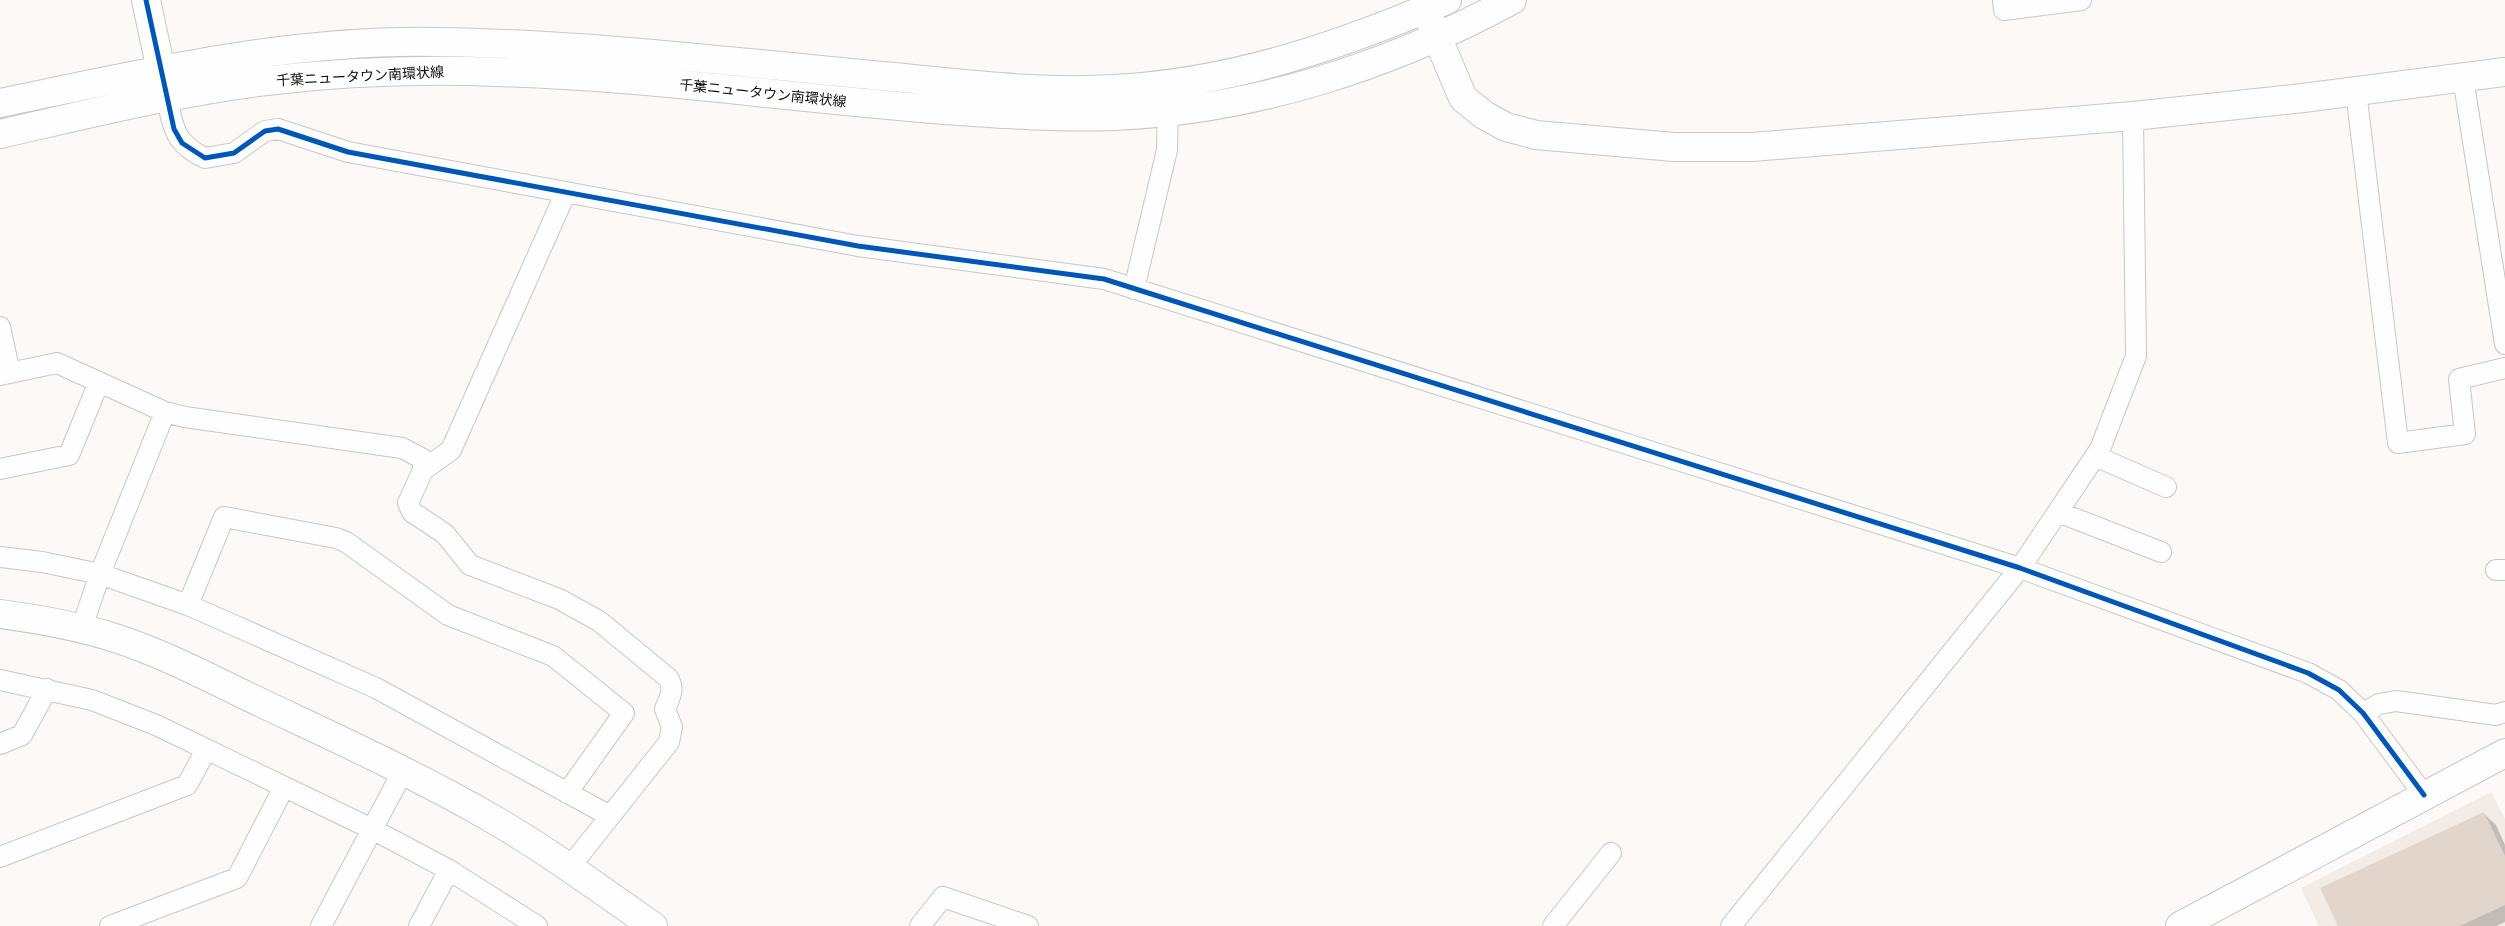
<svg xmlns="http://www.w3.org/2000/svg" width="2505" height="926" viewBox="0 0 2505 926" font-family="'Golos Text','Noto Sans JP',sans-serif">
<rect width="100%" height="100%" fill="#fcf9f7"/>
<path fill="#f3ebe5" d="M2491,792L2505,819V926H2319L2301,888Z"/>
<path fill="#0003" d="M2484,814L2496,825L2505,845V922L2496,926H2339Z"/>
<path fill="#e2d6cc" d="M2484,812L2505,856V905L2460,926H2338L2320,888Z"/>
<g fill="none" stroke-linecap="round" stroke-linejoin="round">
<defs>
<path id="street" d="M2003,0L2004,10L2081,0
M2463,78L2505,344
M2356,91L2398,443L2465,434L2459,379L2505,368
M167,98C173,128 175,144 205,158L234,153L265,131L278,129L348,152L858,246L1104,279L2020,568L2308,673L2339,690L2363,713L2424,795
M1134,289L1167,150L1168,100
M0,327L10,373
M0,375L57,363L165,412L185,417L402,448L423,459V470L408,503L412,512L445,534L470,565L559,599L599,621L668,678C675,689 670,697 665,709L672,727L669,742L569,868
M2095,456L2166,487
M0,469L69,455L99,382
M423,470L451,450L566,192
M2058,512L2161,552
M0,557L42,562L100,574L188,605L376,688L610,816
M2496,570H2505
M188,605L224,517L336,538L346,542L448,615L553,656L624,713L567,793
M81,630L100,574L165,412
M0,680L92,700L156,725L372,829L449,870L537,926
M2363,713L2379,704L2396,701L2496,715L2505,712
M0,744L22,735L47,689
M0,857L187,785L206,750
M110,926L237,878L284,787
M321,926L403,771
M419,926L449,870
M920,926L943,897L1028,926
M1553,926L1611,853
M1731,926L2020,568L2100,449L2136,356L2133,116"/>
<path id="secondary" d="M146,0L165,89
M1430,20L1463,98L1484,115L1506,127L1536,135L1674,147H1752L2133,116L2303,98L2505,72
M0,103C145,73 288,39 437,42C582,44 727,61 871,75C952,82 1033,94 1114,89C1231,83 1340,46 1447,0
M0,134C88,114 176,92 266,81C342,72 421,69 497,72C647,76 796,99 945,110C1001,114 1058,118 1115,116C1254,110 1390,66 1512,0
M0,614C38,619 78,626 115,638C168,655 219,683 270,707C342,741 416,775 486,815C544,848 598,888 653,926
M2180,926L2505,753"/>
</defs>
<use href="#street" stroke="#c9c7c5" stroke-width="22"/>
<use href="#secondary" stroke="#c9c7c5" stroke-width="30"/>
<use href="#street" stroke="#fffefe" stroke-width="20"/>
<use href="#secondary" stroke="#fffefe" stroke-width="28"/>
<defs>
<path id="cycleway" d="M146,0L174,129L182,143L205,158L234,153L265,131L278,129L348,152L858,246L1104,279L2020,568L2308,673L2339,690L2363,713L2424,795"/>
</defs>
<use href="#cycleway" stroke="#fff" stroke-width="8"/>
<use href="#cycleway" stroke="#0057b8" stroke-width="5"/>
</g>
<g text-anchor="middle" stroke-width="4.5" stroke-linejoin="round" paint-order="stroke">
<g font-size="14" fill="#0f0d0c" stroke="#fff">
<text transform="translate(360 76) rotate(-3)" y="5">千葉ニュータウン南環状線</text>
<text transform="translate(763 93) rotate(6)" y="5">千葉ニュータウン南環状線</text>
</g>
</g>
</svg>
